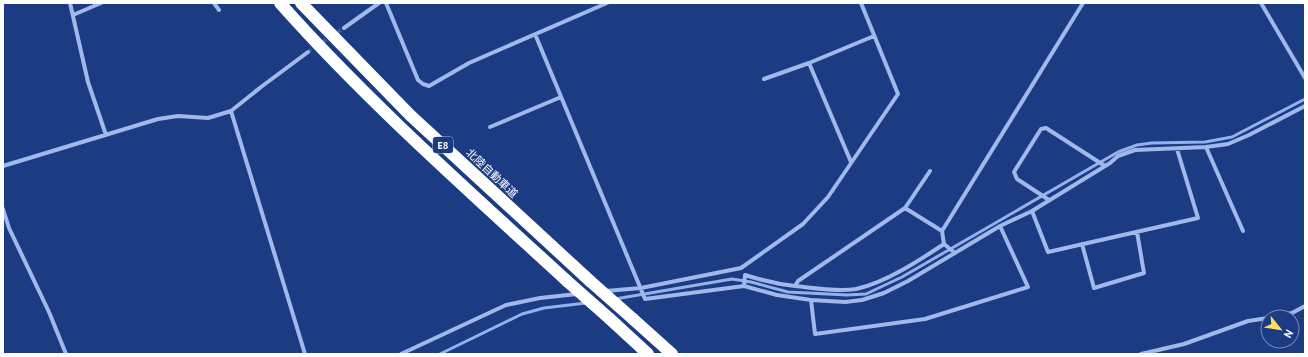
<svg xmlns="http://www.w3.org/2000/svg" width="1308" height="357" viewBox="0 0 1308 357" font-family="'PT Sans','Noto Sans JP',sans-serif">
<rect width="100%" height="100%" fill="#1b3b82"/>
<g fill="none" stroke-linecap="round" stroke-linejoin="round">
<path stroke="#93b1ec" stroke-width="3" d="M615,299L732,279L751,282L788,292L847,295L866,294L902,277L1118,152L1137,145L1152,143L1205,142L1232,137L1305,99
M440,354L522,314L544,308L586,303"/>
<path stroke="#3d5895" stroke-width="4" stroke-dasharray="4 2" stroke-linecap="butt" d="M308,52L344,28"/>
<path stroke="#a0b8ea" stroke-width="4" d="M70,3L88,82L106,135
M214,3L219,10
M386,3L418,80L423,84L429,86L469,63L607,3
M1261,3L1305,78
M73,15L101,3
M344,28L379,3
M535,34L645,299L744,286L777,295L811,300L845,302L862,300L884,293L908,281L1000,226L1032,211L1110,163L1118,156L1135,150L1206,147L1228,144L1249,135L1305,106
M764,79L809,63
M231,111L305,354
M490,127L561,97
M1206,147L1243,231
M851,162L809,63L874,36
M3,166L158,119L178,116L208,118L231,111L261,87L308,52
M930,171L905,208L942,231
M1049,200L1017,179L1014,172L1041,129L1046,128L1105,166
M905,208L798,281L795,286C815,288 836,292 856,289C885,283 920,260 944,244
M3,209L9,228L49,312L66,354
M1032,211L1048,252L1198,218L1177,149
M1082,244L1094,288L1144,273L1137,232
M955,253L944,244L942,231L1083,3
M744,286L745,275C761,280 777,284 795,286
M606,291L641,288L741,268L803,224L828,197L898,94L861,3
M811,300L815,334L925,319L1028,287L1000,226
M1271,317L1292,313L1305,306
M401,354L506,305L540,298L577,294
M1141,354L1184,344L1248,321L1268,318"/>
<path stroke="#fff" stroke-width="12" d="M280,3C368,102 469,191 567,281
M301,3L410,115L590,281
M610,319L648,354
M633,319L672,354"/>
<path stroke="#fff" stroke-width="12" d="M567,281L610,319
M590,281L633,319"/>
</g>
<g text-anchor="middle" stroke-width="3" stroke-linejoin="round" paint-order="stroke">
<rect fill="#1b3b82" stroke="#bbc4da" stroke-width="1" x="433" y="137" width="20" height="16" rx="3"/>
<g font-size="10" font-weight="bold" fill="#fff">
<text x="443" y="149">E8</text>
</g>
<g font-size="11" fill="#fff" stroke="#1b3b82">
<text transform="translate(492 173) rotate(43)" y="4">北陸自動車道</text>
</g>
</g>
<rect width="1308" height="357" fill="none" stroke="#ffffff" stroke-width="8"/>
<g transform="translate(1280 329) rotate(120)"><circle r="19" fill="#1b3b82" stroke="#7689b4"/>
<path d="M0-3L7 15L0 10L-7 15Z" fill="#fbe25c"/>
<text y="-6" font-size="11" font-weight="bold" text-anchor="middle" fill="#ffffff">N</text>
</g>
</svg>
